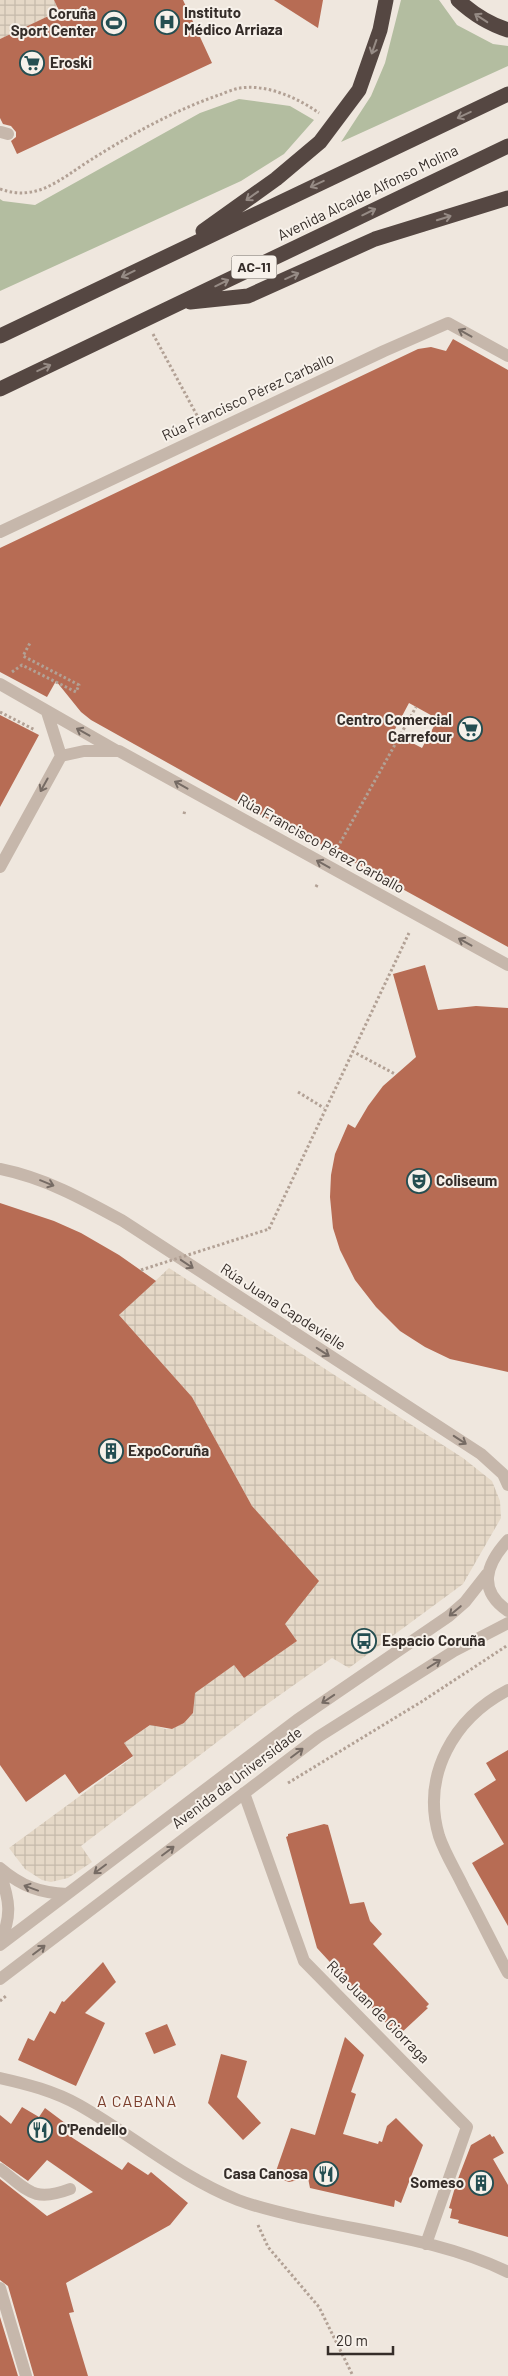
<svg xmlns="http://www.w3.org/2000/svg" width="508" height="2376" viewBox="0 0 508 2376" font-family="Barlow,sans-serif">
<defs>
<pattern id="plaza-grid" width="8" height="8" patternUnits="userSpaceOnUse" patternTransform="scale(1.25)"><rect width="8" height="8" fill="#e5d8c7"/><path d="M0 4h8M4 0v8" fill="none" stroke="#c5baab"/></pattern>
</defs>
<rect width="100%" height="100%" fill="#efe7de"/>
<path fill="#b3bda0" d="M401,0H439L457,25L493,44L508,46V66L341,142L371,96L385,63Z
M239,99L290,106L314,120L284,154L241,181L0,291V199L3,201L35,205L200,113Z"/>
<path fill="url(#plaza-grid)" d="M0,0H54L59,11L0,39Z
M169,1268L463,1458L492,1481L500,1501L501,1518L463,1584L349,1668L332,1658L263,1707L81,1846L92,1862L68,1878L51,1882L42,1880L25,1869L9,1848L133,1757L124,1743L152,1724L165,1729H172L184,1723L193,1713L194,1693L234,1665L244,1678L297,1641L285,1624L252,1506L192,1397L119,1315Z"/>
<path fill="#b76c54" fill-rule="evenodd" d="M54,0H183L212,63L17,154L11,141L16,137V132L11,126L3,124L0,118V39L59,11Z
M274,0H323L318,28Z
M453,339L508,370V947L315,841L313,844L91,720L81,712L56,681L47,697L0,672V548L418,349L431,347L446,351ZM409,703L438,719L422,748L393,733Z
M0,715L39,735L0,807Z
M425,965L438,1010L476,1006L508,1008V1372L450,1359L425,1347L400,1331L376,1307L355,1280L340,1250L333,1228L330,1197L331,1175L335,1154L348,1124L355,1128L368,1106L383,1086L416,1057L393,974Z
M0,1203L54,1221L81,1233L119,1255L156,1281L119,1315L192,1397L252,1506L319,1581L285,1624L297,1641L244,1678L234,1665L195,1693L193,1713L184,1723L172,1729L150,1725L124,1743L133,1756L79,1794L65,1774L26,1802L0,1765Z
M508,1750V1926L472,1863L504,1844L474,1794L496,1780L486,1763Z
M324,1824L328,1825L350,1904L364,1902L370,1921L382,1934L373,1944L429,2004L426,2007L428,2008L400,2034L399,2032L396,2034L317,1948L286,1837L288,1836V1834Z
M103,1962L116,1982L85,2013L105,2023L76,2086L18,2060L28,2038L34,2041L50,2011L55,2014L62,2001L64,2002Z
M167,2024L176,2045L154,2054L145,2033Z
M345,2037L364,2055L351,2092L356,2094L343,2134L378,2144L379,2141L382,2142L387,2126L396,2118L423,2145L401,2203L395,2200L394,2207L310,2188L308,2178L289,2182L274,2177L291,2128L315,2135Z
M221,2054L247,2061L237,2097L261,2123L243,2140L208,2103Z
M22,2107L39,2117L45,2108L69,2126L65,2133L122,2170L128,2162L148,2175L151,2172L188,2203L170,2225L66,2283L74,2312L69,2313L88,2376H34L8,2286L0,2280V2179L47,2216L93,2192L47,2160L28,2181L0,2161V2115L11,2124Z
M490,2134L492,2137L494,2136L504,2153L493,2159L508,2185V2237L458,2223L459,2220L450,2218L452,2209L449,2208L456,2184L471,2145Z
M0,2317L18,2376H0Z"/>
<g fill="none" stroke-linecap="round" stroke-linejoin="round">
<path stroke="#b2a195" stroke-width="3" stroke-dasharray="2.5 2.5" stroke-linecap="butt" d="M0,189C37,202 59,180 89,161C130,135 173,111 219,95C225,93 233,89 240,88C267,84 298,98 319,113
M153,334L200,421
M12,672L22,665L76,692L79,685L23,656L30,643
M0,712L35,730
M184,814L185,810
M335,852L416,707
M316,887L318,883
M352,1051L395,1074
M298,1092L324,1108
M269,1229L409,933
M288,1783L421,1702L508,1645
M0,2001L6,1996
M258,2225L268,2247L319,2307L353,2376"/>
<path stroke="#c6b7ab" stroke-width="12" d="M1,132L8,134
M0,532L384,351L448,323L508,356
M0,684L117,751
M47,712L61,756
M0,867L61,756L84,751H119L508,965
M0,1169C45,1178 83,1199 123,1221L481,1454L503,1474L508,1485
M508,1540C486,1564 477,1590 508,1611
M508,1690C454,1718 421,1775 439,1836C445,1854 456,1871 464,1888C479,1916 493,1945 508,1973
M244,1793L304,1961L467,2127L426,2244
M0,1868C21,1886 40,1893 67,1894
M0,1873C10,1901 12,1916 0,1943
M0,1945L297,1720L449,1616L465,1602L487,1574
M0,1979L318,1737L454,1651L508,1623
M0,2078C27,2084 54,2091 79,2105C132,2135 180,2177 238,2200C259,2208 282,2213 304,2218C371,2233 445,2241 508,2272
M0,2169C28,2190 33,2203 70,2189
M0,2288L26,2376"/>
<path stroke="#554742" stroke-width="15" d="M458,0C473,14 489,24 508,30
M203,231L276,179L320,142L359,90L380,30L386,0
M190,302L248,296L375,239L508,198
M0,336L508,94
M0,389L508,146"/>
<path stroke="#b2a195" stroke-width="3" stroke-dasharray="2.5 2.5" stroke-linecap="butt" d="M141,1270L269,1229"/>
</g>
<defs><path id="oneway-shaft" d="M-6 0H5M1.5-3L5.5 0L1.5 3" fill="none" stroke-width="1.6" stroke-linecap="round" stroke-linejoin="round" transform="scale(1.25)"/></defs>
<g stroke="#968b85">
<use href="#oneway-shaft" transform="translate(481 18) rotate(-147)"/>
<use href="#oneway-shaft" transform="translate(374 47) rotate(109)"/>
<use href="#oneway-shaft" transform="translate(464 115) rotate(155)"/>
<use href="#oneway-shaft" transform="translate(317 184) rotate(155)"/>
<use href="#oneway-shaft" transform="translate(252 196) rotate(144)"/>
<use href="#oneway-shaft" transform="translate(369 212) rotate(-26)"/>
<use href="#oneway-shaft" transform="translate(444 218) rotate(-17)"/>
<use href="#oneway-shaft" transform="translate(128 274) rotate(154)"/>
<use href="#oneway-shaft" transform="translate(292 276) rotate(-24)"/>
<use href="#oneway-shaft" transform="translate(222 283) rotate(-26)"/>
<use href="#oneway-shaft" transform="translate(44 368) rotate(-25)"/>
</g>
<g stroke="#766b64">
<use href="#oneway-shaft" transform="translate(465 333) rotate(-151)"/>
<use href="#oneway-shaft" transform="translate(83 732) rotate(-151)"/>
<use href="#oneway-shaft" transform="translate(44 785) rotate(119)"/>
<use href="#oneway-shaft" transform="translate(181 785) rotate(-151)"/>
<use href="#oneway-shaft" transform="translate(323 864) rotate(-151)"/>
<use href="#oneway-shaft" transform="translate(465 942) rotate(-151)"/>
<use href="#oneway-shaft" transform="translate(47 1183) rotate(22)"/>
<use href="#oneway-shaft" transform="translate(187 1264) rotate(34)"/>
<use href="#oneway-shaft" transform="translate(323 1352) rotate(33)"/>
<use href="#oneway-shaft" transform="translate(460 1440) rotate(33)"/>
<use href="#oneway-shaft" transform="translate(455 1611) rotate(140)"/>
<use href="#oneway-shaft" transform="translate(434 1664) rotate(-32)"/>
<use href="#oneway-shaft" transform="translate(328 1699) rotate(146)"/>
<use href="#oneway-shaft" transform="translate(297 1753) rotate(-37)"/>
<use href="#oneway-shaft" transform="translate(168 1851) rotate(-37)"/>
<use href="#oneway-shaft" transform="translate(100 1869) rotate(143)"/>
<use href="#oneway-shaft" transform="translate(31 1888) rotate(-160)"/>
<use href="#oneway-shaft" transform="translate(39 1950) rotate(-37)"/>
</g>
<defs>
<symbol id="hospital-ring" viewBox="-11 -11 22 22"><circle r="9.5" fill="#f7f1ea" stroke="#244e51" stroke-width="1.5"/><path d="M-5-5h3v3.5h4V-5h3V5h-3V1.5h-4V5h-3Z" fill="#244e51"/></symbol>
<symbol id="stadium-ring" viewBox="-11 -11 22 22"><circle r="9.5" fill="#f7f1ea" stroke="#244e51" stroke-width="1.5"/><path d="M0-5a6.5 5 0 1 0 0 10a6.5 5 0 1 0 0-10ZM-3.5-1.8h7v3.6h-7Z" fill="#244e51"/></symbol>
<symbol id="supermarket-ring" viewBox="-11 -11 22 22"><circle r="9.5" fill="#f7f1ea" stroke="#244e51" stroke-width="1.5"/><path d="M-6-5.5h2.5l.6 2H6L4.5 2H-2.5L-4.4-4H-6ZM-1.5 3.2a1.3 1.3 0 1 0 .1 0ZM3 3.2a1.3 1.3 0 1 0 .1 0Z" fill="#244e51"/></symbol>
<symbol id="theatre-ring" viewBox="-11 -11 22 22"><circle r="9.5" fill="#f7f1ea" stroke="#244e51" stroke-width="1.5"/><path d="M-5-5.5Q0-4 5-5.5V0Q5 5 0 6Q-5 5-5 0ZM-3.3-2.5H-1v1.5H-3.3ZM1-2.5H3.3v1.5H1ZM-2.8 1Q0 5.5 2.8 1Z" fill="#244e51"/></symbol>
<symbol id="building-ring" viewBox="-11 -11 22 22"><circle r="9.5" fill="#f7f1ea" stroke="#244e51" stroke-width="1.5"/><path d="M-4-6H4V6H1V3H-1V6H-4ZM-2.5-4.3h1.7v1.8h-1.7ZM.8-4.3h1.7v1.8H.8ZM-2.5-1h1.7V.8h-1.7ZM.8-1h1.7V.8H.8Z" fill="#244e51"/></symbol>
<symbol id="bus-ring" viewBox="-11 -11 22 22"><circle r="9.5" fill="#f7f1ea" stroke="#244e51" stroke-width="1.5"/><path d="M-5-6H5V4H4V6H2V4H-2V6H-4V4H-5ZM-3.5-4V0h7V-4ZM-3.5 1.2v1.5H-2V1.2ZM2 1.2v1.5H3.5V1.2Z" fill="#244e51"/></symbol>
<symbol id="restaurant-ring" viewBox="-11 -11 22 22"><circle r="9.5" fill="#f7f1ea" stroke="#244e51" stroke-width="1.5"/><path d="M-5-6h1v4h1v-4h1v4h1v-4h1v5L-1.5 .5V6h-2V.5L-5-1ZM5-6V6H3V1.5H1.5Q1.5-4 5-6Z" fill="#244e51"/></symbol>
</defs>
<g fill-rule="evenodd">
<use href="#hospital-ring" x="153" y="8" width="28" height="28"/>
<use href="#stadium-ring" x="100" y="9" width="28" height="28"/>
<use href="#supermarket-ring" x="18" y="49" width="28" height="28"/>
<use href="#supermarket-ring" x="456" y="715" width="28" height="28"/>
<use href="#theatre-ring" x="405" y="1167" width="28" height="28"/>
<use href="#building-ring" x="97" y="1437" width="28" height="28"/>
<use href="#bus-ring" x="350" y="1627" width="28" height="28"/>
<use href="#restaurant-ring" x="26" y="2116" width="28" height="28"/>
<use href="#restaurant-ring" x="312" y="2160" width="28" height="28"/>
<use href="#building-ring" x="467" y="2169" width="28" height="28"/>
</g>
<g text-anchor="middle" stroke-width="4" stroke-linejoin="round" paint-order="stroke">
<rect fill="#f7f1ea" stroke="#6f6863" stroke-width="1" x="231.5" y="255.5" width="45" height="23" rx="4"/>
<g font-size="14" font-weight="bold" fill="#352d29">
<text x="254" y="272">AC-11</text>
</g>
<g font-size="15" font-weight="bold" fill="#352d29" stroke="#f7f1ea" text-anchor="start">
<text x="184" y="18">Instituto<tspan x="184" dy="17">Médico Arriaza</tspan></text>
<text x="96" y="19" text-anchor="end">Coruña<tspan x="96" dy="17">Sport Center</tspan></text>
<text x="50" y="68">Eroski</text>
<text x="452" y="725" text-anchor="end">Centro Comercial<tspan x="452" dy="17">Carrefour</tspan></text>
<text x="436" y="1186">Coliseum</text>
<text x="128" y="1456">ExpoCoruña</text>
<text x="382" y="1646">Espacio Coruña</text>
<text x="58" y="2135">O'Pendello</text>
<text x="308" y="2179" text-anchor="end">Casa Canosa</text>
<text x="464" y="2188" text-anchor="end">Someso</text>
</g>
<g font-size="15" fill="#352d29" stroke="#f7f1ea">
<text transform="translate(368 193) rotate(-26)" y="5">Avenida Alcalde Alfonso Molina</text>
<text transform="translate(248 397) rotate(-25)" y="5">Rúa Francisco Pérez Carballo</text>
<text transform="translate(321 844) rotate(29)" y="5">Rúa Francisco Pérez Carballo</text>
<text transform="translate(283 1307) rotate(33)" y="5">Rúa Juana Capdevielle</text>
<text transform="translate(237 1778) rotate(-37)" y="5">Avenida da Universidade</text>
<text transform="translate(378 2012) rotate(45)" y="5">Rúa Juan de Ciorraga</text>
</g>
<g font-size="16" letter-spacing="1" fill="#7a3e2c" stroke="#f7f1ea">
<text x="137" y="2107">A CABANA</text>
</g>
</g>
<path d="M328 2346v8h65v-8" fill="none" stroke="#352d29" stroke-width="2.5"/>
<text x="336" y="2346" font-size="15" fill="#352d29" stroke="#f7f1ea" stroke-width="4" paint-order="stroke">20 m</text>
</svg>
